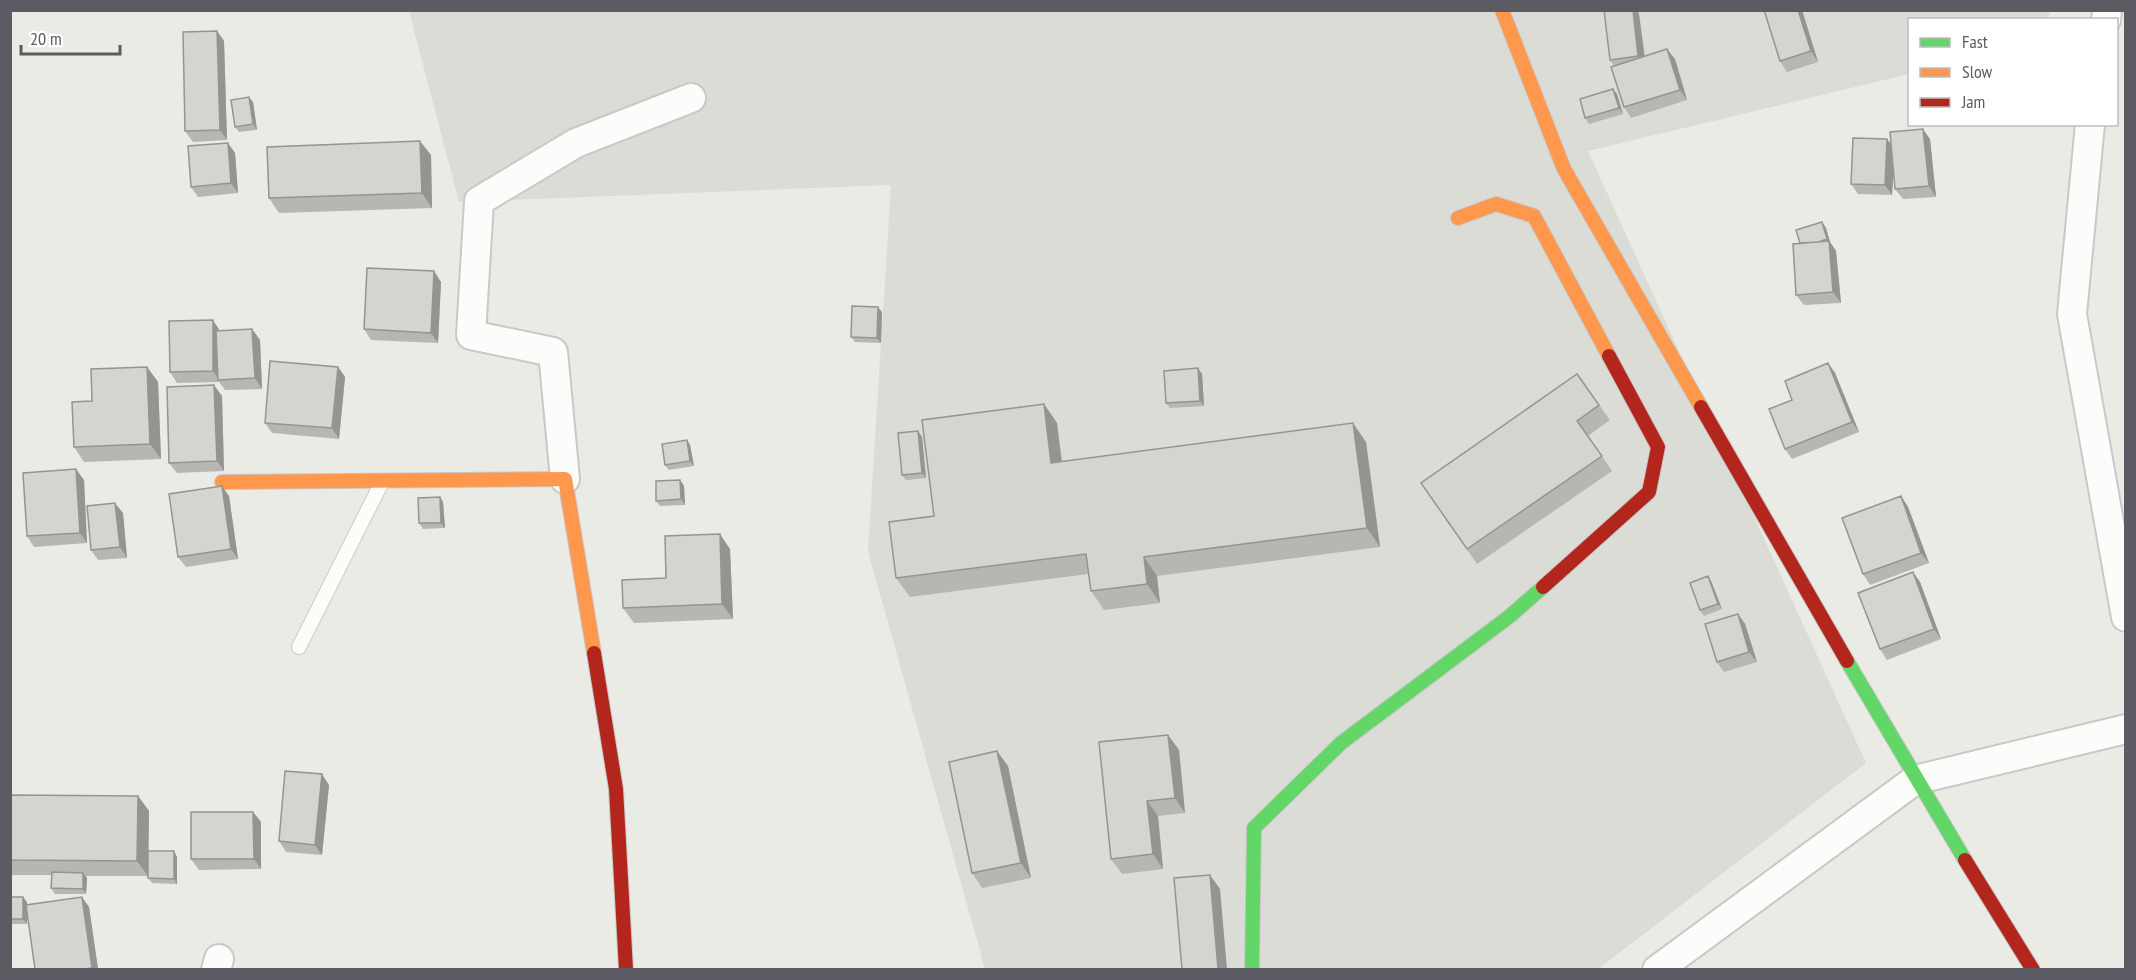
<svg xmlns="http://www.w3.org/2000/svg" width="2136" height="980" viewBox="0 0 2136 980" font-family="'PT Sans Narrow',sans-serif">
<rect width="100%" height="100%" fill="#eaebe5"/>
<path fill="#dbdcd6" d="M409,11H2051L2047,19L1910,20L1909,74L1588,151L1866,763L1597,970L985,969L868,551L891,185L459,202Z"/>
<g fill="none" stroke-linecap="round" stroke-linejoin="round">
<defs>
<path id="lane" d="M299,647L382,482"/>
<path id="street" d="M2106,20L2107,10
M2090,124L2072,314L2126,617
M565,479L553,352L471,335L479,201L576,143L691,98
M216,970L219,959
M1657,970L1915,780L2126,729"/>
<path id="fast" d="M1847,661L1965,860
M1252,970L1254,828L1341,743L1510,616L1543,587"/>
<path id="slow" d="M1502,10L1564,169L1701,407
M1458,218L1496,204L1534,216L1609,356
M222,482L565,479L594,653"/>
<path id="jam" d="M1701,407L1847,661
M1543,587L1649,492L1658,447L1609,356
M594,653L616,789L626,970
M1965,860L2033,970"/>
</defs>
<use href="#lane" stroke="#c8c9c8" stroke-width="16"/>
<use href="#street" stroke="#c8c9c8" stroke-width="32"/>
<use href="#fast" stroke="#c8c8c8" stroke-width="16"/>
<use href="#slow" stroke="#c8c8c8" stroke-width="16"/>
<use href="#jam" stroke="#c8c8c8" stroke-width="16"/>
<use href="#lane" stroke="#fcfcfb" stroke-width="14"/>
<use href="#street" stroke="#fcfcfb" stroke-width="28"/>
<use href="#fast" stroke="#63d668" stroke-width="14"/>
<use href="#slow" stroke="#ff974d" stroke-width="14"/>
<use href="#jam" stroke="#b3261e" stroke-width="14"/>
</g>
<path fill="#b6b6b3" d="M1604,10H1637L1639,14L1644,57L1675,59L1687,100L1631,118L1624,107L1614,66L1610,60Z
M1764,10H1802L1818,62L1787,72L1780,61Z
M217,31L224,41L227,140L193,142L185,131Z
M1617,94L1623,114L1589,124L1585,118Z
M253,102L257,130L239,132L235,127Z
M1930,139L1936,197L1903,199L1895,189L1894,171L1892,195L1858,194L1851,184L1891,144Z
M228,143L235,153L238,193L198,197L191,187Z
M431,155L432,208L279,213L269,198Z
M1822,222L1826,228L1830,242L1836,251L1841,303L1804,305L1796,295L1800,243Z
M434,271L441,282L438,343L371,340L364,329Z
M882,312L881,343L855,342L851,337Z
M252,329L260,340L262,389L225,390L219,382L177,383L170,372L220,331Z
M1828,363L1835,373L1859,432L1792,459L1785,449L1792,400Z
M147,367L158,382L161,459L84,462L74,447L92,401Z
M338,367L345,377L339,439L272,433L265,423Z
M1198,368L1202,374L1204,406L1170,408L1166,403Z
M1577,374L1610,420L1588,436L1612,471L1477,564L1421,483Z
M222,396L224,471L177,473L169,463Z
M1044,404L1057,423L1062,461L1366,442L1380,547L1157,576L1160,603L1104,610L1091,591L1088,574L910,597L896,578L934,516Z
M918,431L922,437L926,478L906,480L902,475Z
M687,440L690,445L694,466L669,470L665,465Z
M84,480L87,543L34,547L27,536Z
M680,480L684,486L685,505L660,506L656,501Z
M229,496L238,559L186,567L178,557Z
M1901,496L1908,507L1929,563L1870,585L1863,574Z
M440,497L443,502L445,528L423,529L419,523Z
M123,513L127,558L98,560L91,550Z
M730,549L733,619L634,623L623,608L666,578Z
M1711,581L1722,609L1704,616L1700,610Z
M1920,582L1941,639L1887,660L1880,649Z
M1738,614L1745,624L1757,662L1724,672L1717,662Z
M1168,735L1179,750L1185,813L1158,816L1163,869L1122,874L1111,859Z
M1008,766L1031,878L982,888L972,873Z
M329,785L322,855L286,852L279,841Z
M10,795L138,796L149,811L148,876H86L87,878L86,894H55L51,888L52,875H10Z
M253,812L261,822V869L199,870L191,859Z
M177,857V884L152,883L148,878Z
M10,897L27,902V905L89,907L98,969H35L27,913V924H10Z"/>
<path fill="#949492" d="M1633,10H1637L1639,14L1646,66L1638,56Z
M1798,10H1802L1818,62L1811,51Z
M217,31L224,41L227,140L220,130Z
M1667,49L1675,59L1687,100L1680,90Z
M1613,89L1617,94L1623,114L1619,108Z
M249,97L253,102L257,130L253,124Z
M1923,129L1930,139L1936,197L1929,186Z
M1887,139L1895,149L1892,195L1885,185Z
M420,141L431,155L432,208L422,193Z
M228,143L235,153L238,193L231,183Z
M1822,222L1826,228L1830,242L1836,251L1841,303L1833,292L1829,243L1827,239Z
M434,271L441,282L438,343L431,333Z
M878,307L882,312L881,343L877,338Z
M213,320L220,331L219,380L213,371Z
M252,329L260,340L262,389L255,378Z
M1828,363L1835,373L1859,432L1852,422Z
M147,367L158,382L161,459L150,444Z
M338,367L345,377L339,439L332,428Z
M1198,368L1202,374L1204,406L1200,401Z
M214,385L222,396L224,471L217,461Z
M1044,404L1057,423L1064,482L1051,463Z
M1353,423L1366,442L1380,547L1367,528Z
M918,431L922,437L926,478L922,473Z
M687,440L690,445L694,466L690,461Z
M76,469L84,480L87,543L80,533Z
M680,480L684,486L685,505L681,499Z
M222,486L229,496L238,559L231,549Z
M1901,496L1908,507L1929,563L1921,553Z
M440,497L443,502L445,528L441,523Z
M115,503L123,513L127,558L120,547Z
M720,534L730,549L733,619L722,604Z
M1144,557L1157,576L1160,603L1147,584Z
M1913,572L1920,582L1941,639L1934,629Z
M1708,576L1711,581L1722,609L1718,604Z
M1738,614L1745,624L1757,662L1749,652Z
M1168,735L1179,750L1185,813L1175,798Z
M997,751L1008,766L1031,878L1021,863Z
M322,774L329,785L322,855L315,845Z
M138,796L149,811L148,876L137,861Z
M1147,801L1158,816L1163,869L1153,854Z
M253,812L261,822V869L254,859Z
M174,851L177,857V884L174,879Z
M83,873L87,878L86,894L83,889Z
M1210,875L1220,889L1227,969H1218Z
M23,897L27,902V924L23,919Z
M82,897L89,907L98,969H93L92,968Z"/>
<path fill="#d4d4d0" stroke="#949492" stroke-width="1.5" d="M1604,10H1633L1638,56L1610,60Z
M1764,10H1798L1811,51L1780,61Z
M217,31L220,130L185,131L183,32Z
M1667,49L1680,90L1624,107L1611,67Z
M1613,89L1619,108L1585,118L1580,99Z
M249,97L253,124L235,127L231,100Z
M1923,129L1929,186L1895,189L1890,132Z
M1853,138L1887,139L1885,185L1851,184Z
M420,141L422,193L269,198L267,147Z
M228,143L231,183L191,187L188,146Z
M1822,222L1827,239L1819,242L1800,243L1796,230Z
M1829,241L1833,292L1796,295L1793,244Z
M367,268L434,271L431,333L364,329Z
M852,306L878,307L877,338L851,337Z
M213,320V371L170,372L169,321Z
M252,329L255,378L218,380L216,331Z
M270,361L338,367L332,428L265,423Z
M1828,363L1852,422L1785,449L1769,409L1792,400L1785,381Z
M147,367L150,444L74,447L72,402L92,401L91,369Z
M1198,368L1200,401L1166,403L1164,371Z
M1577,374L1599,405L1577,421L1602,456L1467,549L1421,483Z
M214,385L217,461L169,463L167,387Z
M1044,404L1051,463L1353,423L1367,528L1144,557L1147,584L1091,591L1086,554L896,578L889,522L934,516L922,420Z
M918,431L922,473L902,475L898,433Z
M687,440L690,461L665,465L662,444Z
M76,469L80,533L27,536L23,473Z
M680,480L681,499L656,501V481Z
M222,486L231,549L178,557L169,494Z
M1901,496L1921,553L1863,574L1842,518Z
M440,497L441,523H419L418,498Z
M115,503L120,547L91,550L87,506Z
M720,534L722,604L623,608L622,580L666,578L665,536Z
M1913,572L1934,629L1880,649L1858,593Z
M1708,576L1718,604L1700,610L1690,583Z
M1738,614L1749,652L1717,662L1705,624Z
M1168,735L1175,798L1147,801L1153,854L1111,859L1099,742Z
M997,751L1021,863L972,873L949,762Z
M285,771L322,774L315,845L279,841Z
M10,795L138,796L137,861L10,860Z
M191,812H253L254,859H191Z
M148,851H174V879L148,878Z
M52,872L83,873V889L51,888Z
M1210,875L1218,969H1182L1174,878Z
M10,897H23V919H10Z
M82,897L92,968L83,969H35L26,905Z"/>
<rect width="2136" height="980" fill="none" stroke="#5a5b63" stroke-width="24"/>
<rect x="1908" y="18" width="210" height="108" fill="#ffffff" stroke="#bdbdc1" stroke-width="1.5"/>
<rect x="1920" y="38" width="30" height="9" fill="#63d668" stroke="#bdbdc1" stroke-width="1.5"/>
<text x="1962" y="48" font-size="18" fill="#5a5b63">Fast</text>
<rect x="1920" y="68" width="30" height="9" fill="#ff974d" stroke="#bdbdc1" stroke-width="1.5"/>
<text x="1962" y="78" font-size="18" fill="#5a5b63">Slow</text>
<rect x="1920" y="98" width="30" height="9" fill="#b3261e" stroke="#bdbdc1" stroke-width="1.5"/>
<text x="1962" y="108" font-size="18" fill="#5a5b63">Jam</text>
<path d="M21 45v9h99v-9" fill="none" stroke="#5a5b63" stroke-width="3"/>
<text x="30" y="45" font-size="18" fill="#5a5b63" stroke="#ffffff" stroke-width="4.5" paint-order="stroke">20 m</text>
</svg>
